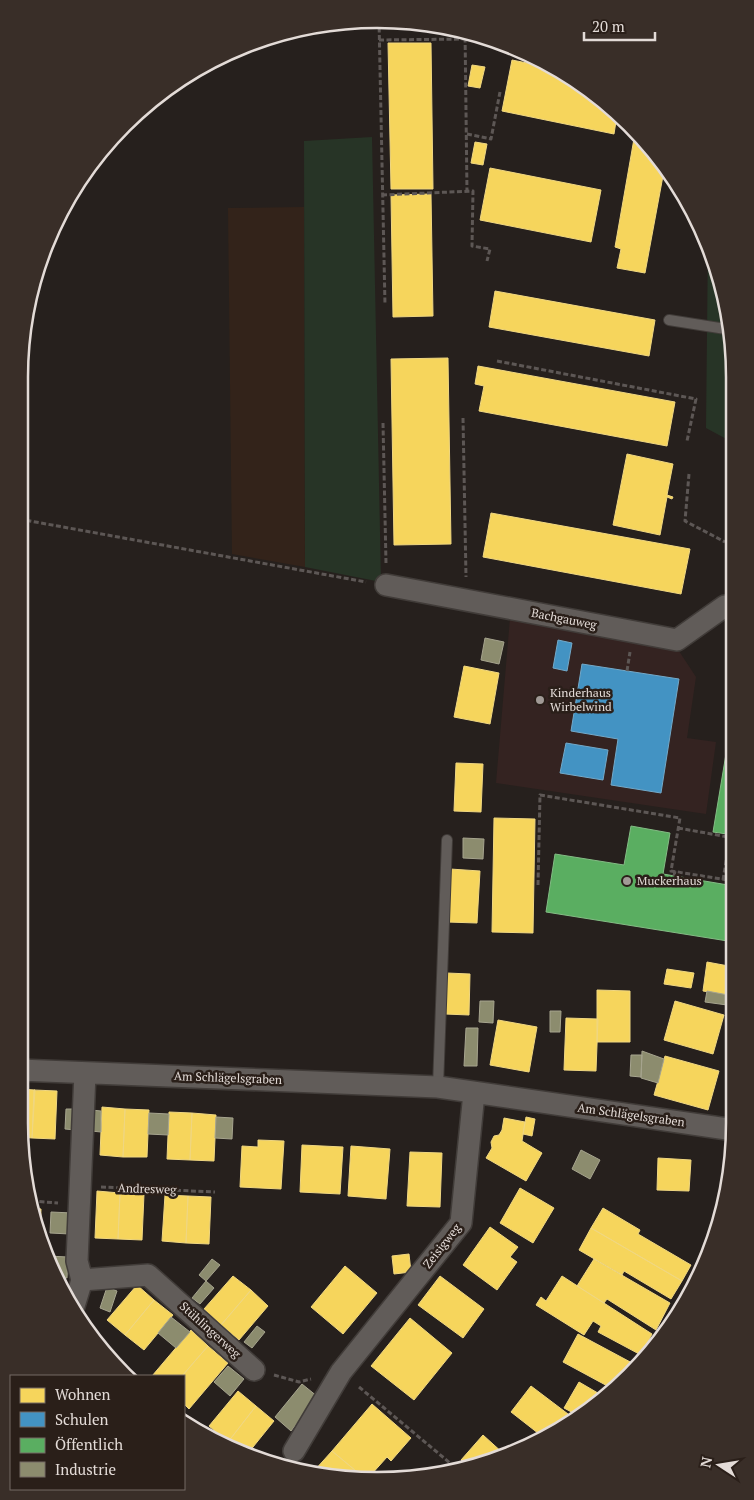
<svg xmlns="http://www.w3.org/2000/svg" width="754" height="1500" viewBox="0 0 754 1500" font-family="'PT Serif',serif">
<rect width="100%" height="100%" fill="#26201d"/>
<path fill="#33231a" d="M304,207L305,567L232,554L228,208Z"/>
<path fill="#342321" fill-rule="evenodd" d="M510,618L677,648L696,677L687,738L716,742L706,814L496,783ZM558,640L572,643L567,670L553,668ZM627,671L679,680L661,793L611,785L618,739L571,731ZM566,743L608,750L603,780L561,773Z"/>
<path fill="#273426" d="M372,137L381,582L305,567L304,141Z
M708,240L732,330V442L706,428Z"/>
<path fill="#f6d55c" stroke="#f0d781" d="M388,43H431L433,189H391Z
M512,60L557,69L595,93L617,115L614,134L502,111Z
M472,65L485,67L480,88L468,86Z
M635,133L661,159L665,165L645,273L617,268L621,249L615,247Z
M475,142L487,144L483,165L471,163Z
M490,168L601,190L591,242L480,220Z
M431,194L433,316L393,317L391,195Z
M495,291L655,320L649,356L489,327Z
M448,358L451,544L394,545L391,359Z
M478,366L675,402L667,446L479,411L484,386L475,384Z
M627,454L673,464L667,495L673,497L672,499L667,497L660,535L613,525Z
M491,513L690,549L681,594L483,557Z
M464,666L499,673L490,724L454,717Z
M456,763L483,764L481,812L454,811Z
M494,818L535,819L533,933L492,932Z
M450,869L480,871L477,923L447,922Z
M707,962L734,967L733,996L703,991Z
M667,969L694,973L691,988L664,984Z
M447,973L470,974L469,1015L445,1014Z
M597,990L630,991V1042H597Z
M675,1001L724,1015L713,1054L664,1040Z
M566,1018L598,1019L596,1071L564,1070Z
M498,1020L537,1027L529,1072L490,1065Z
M665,1056L719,1071L708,1110L654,1095Z
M19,1089L35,1090L32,1138L21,1137L19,1123Z
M34,1090L57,1091L55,1139L32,1138Z
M102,1107L125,1109L123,1157L100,1155Z
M125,1109L149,1110L147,1157H123Z
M169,1112L192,1113L190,1160L167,1159Z
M192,1113L216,1115L214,1161L190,1160Z
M526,1117L535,1119L532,1136L523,1134Z
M504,1118L525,1122L522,1141L542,1153L526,1181L486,1158L492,1148L491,1142L494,1136L499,1135L502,1130Z
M258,1140L284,1141L281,1189L240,1187L242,1146L258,1147Z
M302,1145L343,1147L340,1194L300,1192Z
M351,1146L390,1149L386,1199L348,1196Z
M410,1152L442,1153L440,1207L407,1206Z
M658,1158L691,1160L689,1191L657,1190Z
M520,1188L554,1208L533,1243L500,1223Z
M97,1191L120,1193L118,1239L95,1238Z
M120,1193L144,1194L142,1240L118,1239Z
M165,1195L188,1196L186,1243L162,1241Z
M188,1196L211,1197L209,1244L186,1243Z
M33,1208L41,1209L40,1242L38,1238Z
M603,1208L640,1230L638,1234L691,1265L682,1281L591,1228Z
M490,1227L518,1247L510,1257L517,1262L497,1290L463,1265Z
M591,1228L682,1281L671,1299L624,1271L622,1275L579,1250Z
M409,1254L411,1272L394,1274L392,1256Z
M594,1259L670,1303L656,1330L607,1299L604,1303L577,1286Z
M345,1266L377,1293L343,1334L311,1307Z
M233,1276L251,1290L221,1325L204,1309Z
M440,1276L484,1309L463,1338L418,1305Z
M562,1276L652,1334L641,1355L598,1332L601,1326L593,1321L584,1335L536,1305L541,1297L546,1301Z
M137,1285L154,1300L125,1335L107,1320Z
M251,1290L268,1306L239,1340L221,1325Z
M154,1300L173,1315L144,1350L125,1335Z
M410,1318L452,1353L414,1400L371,1366Z
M191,1330L208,1346L182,1376H152Z
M578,1334L634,1364L626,1379L613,1389L563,1362Z
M208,1346L228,1363L189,1409L184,1404V1376H182Z
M579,1382L603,1396L577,1415L564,1408Z
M531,1386L568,1414L566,1418L569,1420L539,1442L543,1437L511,1412Z
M238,1391L256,1406L228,1442L209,1426Z
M372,1404L411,1438L391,1461L387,1457L370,1476H362L332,1451Z
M256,1406L274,1421L249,1452L234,1447L228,1442Z
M483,1435L504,1454L467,1465L461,1460Z
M332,1451L362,1476L318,1475L314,1471Z"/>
<path fill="#4393c3" stroke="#73a9c9" d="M558,640L572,643L567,671L553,668Z
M582,664L679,679L661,793L611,785L618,739L571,731Z
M566,743L608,750L603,780L560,773Z"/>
<path fill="#5aae61" stroke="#83bc84" d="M733,712L734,835L713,832Z
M631,826L670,833L663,874L734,886V942L546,912L555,854L624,865Z"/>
<path fill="#8c8c6e" stroke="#a6a48e" d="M485,638L504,642L499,664L481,660Z
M463,838L484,839L483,859L463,858Z
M707,991L728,995L727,1005L705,1002Z
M480,1001H494L493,1023L479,1022Z
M550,1011H561L560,1032H550Z
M466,1028H478L477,1066H464Z
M642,1051L664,1059L658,1083L641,1078Z
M631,1055H642L641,1077L630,1076Z
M66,1109H77L76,1130L65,1129Z
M91,1110L101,1111V1132L91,1131Z
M149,1113L169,1114L168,1135L148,1134Z
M216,1117L233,1118L232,1139L215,1138Z
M581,1150L600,1160L590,1179L572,1169Z
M51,1212L72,1213L70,1234L50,1233Z
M47,1256L68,1257L67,1278L59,1277Z
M212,1259L220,1265L206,1281L199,1275Z
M206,1281L214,1288L200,1304L192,1298Z
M107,1287L117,1291L110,1312L100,1308Z
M171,1317L190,1332L176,1348L158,1333Z
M84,1324L95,1328L92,1339Z
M257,1326L265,1332L252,1348L244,1342Z
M228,1366L244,1379L230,1396L214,1382Z
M302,1384L318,1397L291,1431L275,1417Z"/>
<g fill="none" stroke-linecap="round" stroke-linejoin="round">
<defs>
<path id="lane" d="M669,320L732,330
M438,1087L447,840"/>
<path id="street" d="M386,585L677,640L725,606L733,609
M19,1070L438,1087L734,1130
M82,1280L148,1275L254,1370
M74,1306L82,1280L77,1261L85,1073
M294,1451L341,1372L461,1223L474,1093"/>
</defs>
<use href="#lane" stroke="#413c39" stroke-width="12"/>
<use href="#street" stroke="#413c39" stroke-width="24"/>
<path stroke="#5d5755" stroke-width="3" stroke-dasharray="5 2.5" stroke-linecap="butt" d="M379,20L385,305
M465,30L467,192
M379,40L465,39
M467,134L491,139L500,92
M382,195L473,191L472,246L490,249L487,261
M497,361L696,399L687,441
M463,418L466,577
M383,423L386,563
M689,474L685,521L725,542
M19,519L366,582
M627,671L630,652
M678,828L734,838
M674,876L675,871
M723,880L730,837
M538,885L540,795L680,818L671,871L734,881
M101,1187L215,1192
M32,1201L58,1203
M274,1375L299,1382L311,1379
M359,1387L456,1468"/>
<use href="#lane" stroke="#615c59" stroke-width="10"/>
<use href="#street" stroke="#615c59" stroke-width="21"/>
</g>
<g fill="#a19a96" stroke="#2a1f19" stroke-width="2">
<circle cx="540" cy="700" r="5"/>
<circle cx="627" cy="881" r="5"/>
</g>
<g text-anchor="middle" stroke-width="5" stroke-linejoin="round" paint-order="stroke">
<g font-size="12" fill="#e3dbd7" stroke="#2a1f19">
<text transform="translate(564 619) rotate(11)" y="4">Bachgauweg</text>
<text transform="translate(228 1078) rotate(2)" y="4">Am Schlägelsgraben</text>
<text transform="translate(631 1115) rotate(8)" y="4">Am Schlägelsgraben</text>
<text transform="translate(147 1189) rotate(2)" y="4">Andresweg</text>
<text transform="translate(442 1246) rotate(-52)" y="4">Zeisigweg</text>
<text transform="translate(210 1330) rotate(42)" y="4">Stühlingerweg</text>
</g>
<g font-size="12" fill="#e3dbd7" stroke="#2a1f19" text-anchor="start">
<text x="550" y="697">Kinderhaus<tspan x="550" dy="14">Wirbelwind</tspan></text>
<text x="637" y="885">Muckerhaus</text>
</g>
</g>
<path d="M0 0H754V1500H0ZM377 28H377A349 349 0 0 1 726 377V1123A349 349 0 0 1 377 1472H377A349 349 0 0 1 28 1123V377A349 349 0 0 1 377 28Z" fill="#392e28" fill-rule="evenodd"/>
<path fill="none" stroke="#e3dbd7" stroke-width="2.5" d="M377 28H377A349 349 0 0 1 726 377V1123A349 349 0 0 1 377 1472H377A349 349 0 0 1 28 1123V377A349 349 0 0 1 377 28Z"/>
<rect x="10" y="1375" width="175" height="115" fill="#2a1f19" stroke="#746a65"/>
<rect x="20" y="1388" width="25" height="15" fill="#f6d55c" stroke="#746a65"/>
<text x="55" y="1400" font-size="15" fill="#e3dbd7">Wohnen</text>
<rect x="20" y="1412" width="25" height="15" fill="#4393c3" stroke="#746a65"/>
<text x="55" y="1425" font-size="15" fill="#e3dbd7">Schulen</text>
<rect x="20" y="1438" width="25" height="15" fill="#5aae61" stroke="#746a65"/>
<text x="55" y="1450" font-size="15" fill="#e3dbd7">Öffentlich</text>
<rect x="20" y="1462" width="25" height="15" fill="#8c8c6e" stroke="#746a65"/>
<text x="55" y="1475" font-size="15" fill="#e3dbd7">Industrie</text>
<g transform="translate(719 1465) rotate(282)" stroke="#2a1f19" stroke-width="4" paint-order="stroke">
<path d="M0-4L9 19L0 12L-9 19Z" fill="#e3dbd7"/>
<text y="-8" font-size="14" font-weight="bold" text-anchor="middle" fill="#e3dbd7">N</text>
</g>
<path d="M584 32v8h71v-8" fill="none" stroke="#e3dbd7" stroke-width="2.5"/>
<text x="592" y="32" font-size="15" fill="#e3dbd7" stroke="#2a1f19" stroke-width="4" paint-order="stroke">20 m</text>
</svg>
